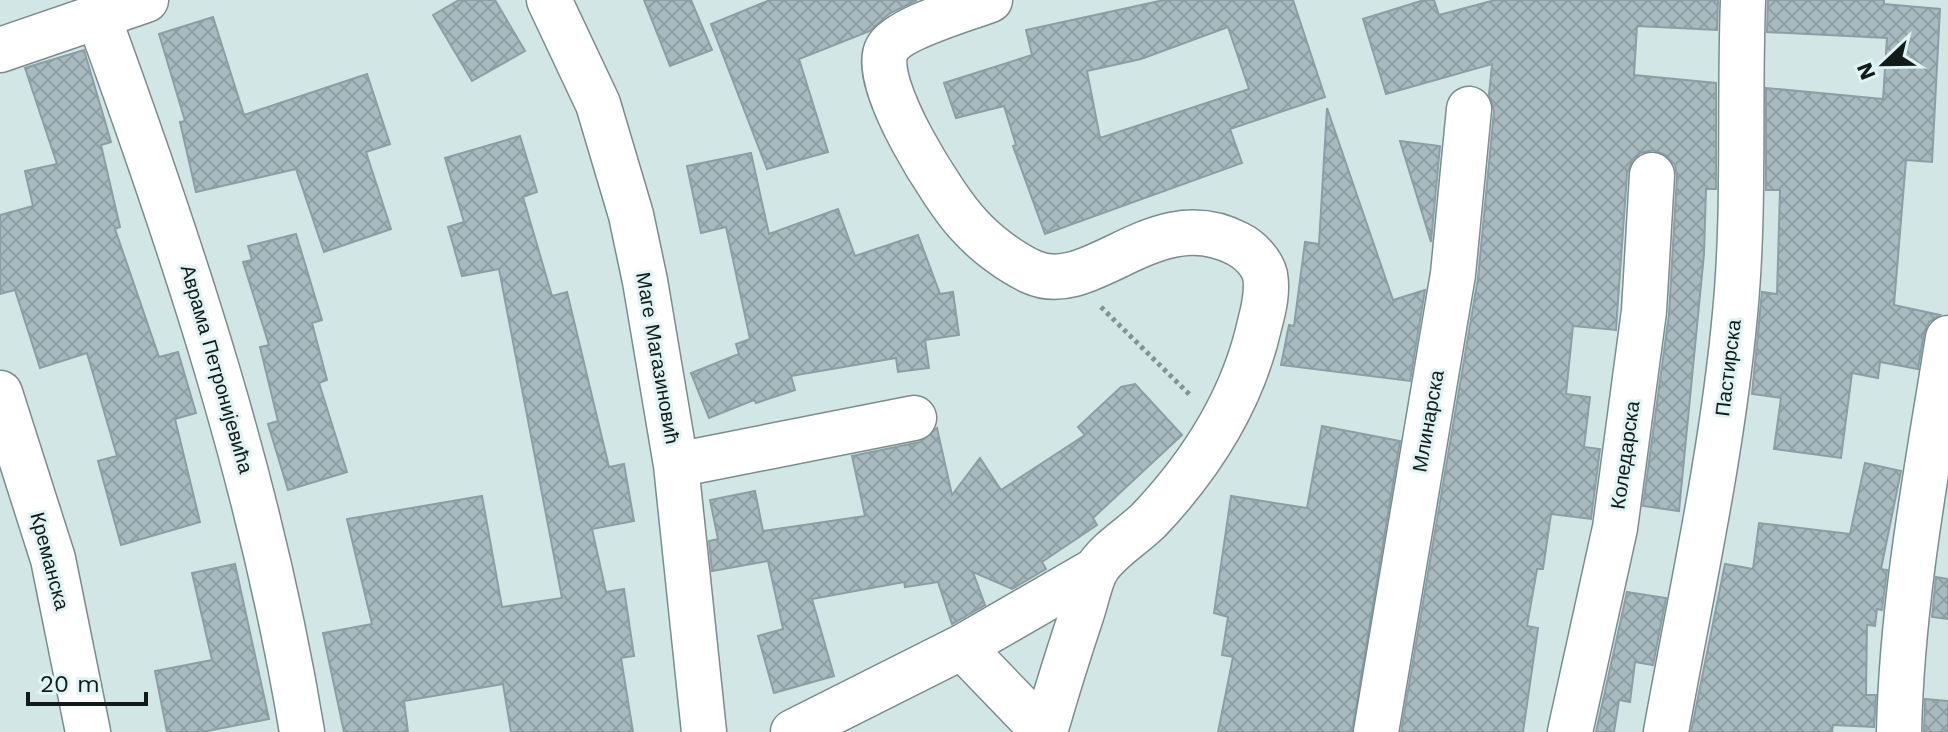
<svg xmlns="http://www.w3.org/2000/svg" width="1948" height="732" viewBox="0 0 1948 732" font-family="'Work Sans',sans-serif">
<defs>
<pattern id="building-cross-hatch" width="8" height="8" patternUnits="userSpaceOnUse" patternTransform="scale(2)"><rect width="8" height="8" fill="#a7bac0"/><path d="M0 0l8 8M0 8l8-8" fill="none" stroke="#8f9fa4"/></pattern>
</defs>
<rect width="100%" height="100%" fill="#d2e7e5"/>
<path fill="url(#building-cross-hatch)" stroke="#8c9ea4" stroke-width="2" fill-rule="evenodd" d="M459,0H495L525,51L472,81L433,15Z
M644,0H691L712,50L670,66Z
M770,0H917L890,13L870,31L799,59L828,152L767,169L711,24Z
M1164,0H1293L1325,97L1230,129L1242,163L1045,234L1013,146L1016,145L1004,106L956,118L944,83L1032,55L1026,30ZM1228,27L1249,89L1100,138L1087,71L1141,59Z
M1424,0H1434L1439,15L1495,0H1718L1717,30L1637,26L1634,75L1716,83V189H1706L1704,254L1679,511L1643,506L1669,314L1677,176L1675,165L1666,155L1653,150L1640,153L1632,161L1627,174L1616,330L1573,326L1566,394L1590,397L1584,447L1600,449L1591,519L1551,514L1543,569H1537L1527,626L1538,628L1523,732H1401L1478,278L1494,111L1489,95L1492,64L1386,94L1363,19Z
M1768,0H1884V4L1940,9L1932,162L1906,160L1894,305L1940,315L1929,322L1924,333L1918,369L1880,362L1878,378L1852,373L1841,458L1774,449L1781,398L1752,394L1762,292L1777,294L1780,190H1766V88L1883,99L1887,38L1767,32Z
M213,17L244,115L367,74L390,144L366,152L391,229L324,252L296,169L196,192L180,122L185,121L159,34Z
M84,50L111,142L101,145L120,227L115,229L159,357L178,352L196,413L175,419L200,522L121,545L98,461L117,456L87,353L40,368L15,290L0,294V215L33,206L25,171L57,164L25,68Z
M1327,108L1393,300L1425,290L1410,381L1281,365L1289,325L1294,326L1305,242L1319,244Z
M520,136L537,192L523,197L552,296L567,292L609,467L624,464L634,521L592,529L606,592L624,589L634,656L621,658L633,732H511L503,684L404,701L408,732H344L323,633L372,624L347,519L482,496L502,607L562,598L499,269L462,276L448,227L464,222L445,158Z
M1400,141L1440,146L1431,242Z
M751,153L769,234L838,209L855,256L918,235L940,294L953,292L959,335L925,340L929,368L898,372L896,358L791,376L795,390L756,403L754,400L709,418L691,373L739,354L736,344L750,339L726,227L701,233L687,166Z
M296,234L322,320L312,323L327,380L319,383L347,472L288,490L268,424L278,421L260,347L269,345L243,262L252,260L248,246Z
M1135,384L1182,435L1093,518L1097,525L1042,562L1046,569L1012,589L973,572L985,605L952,624L938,582L905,587L904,582L812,599L834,676L774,693L758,636L783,629L768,561L712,571L709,541L718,539L710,500L755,491L763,531L865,516L852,456L920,442L937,428L952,495L980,458L1001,490L1085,435L1078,427L1121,387Z
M1322,426L1400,441L1352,732H1218L1233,657L1222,655L1228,617L1214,613L1231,496L1307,508Z
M1865,463L1901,471L1881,569L1887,570L1882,610L1877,609L1875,626L1867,625L1866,695H1876L1874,727L1833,725L1832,732H1691L1725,564L1753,569L1759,523L1850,534Z
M235,564L269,719L202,732H167L155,671L212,660L192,573Z
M1936,577L1948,579V619L1932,617Z
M1627,592L1666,598L1653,665L1635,662L1630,702L1619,700L1614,732H1596Z
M1925,699L1948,701V732H1924Z"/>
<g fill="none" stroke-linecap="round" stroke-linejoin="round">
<defs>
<path id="minor" d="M549,0L598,104L631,215L645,281L676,465L704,732
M990,0C967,9 898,28 887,49C869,82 945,200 969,225C985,243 1010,262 1032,272C1092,299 1155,200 1238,244C1250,250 1262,263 1265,275C1268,291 1264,308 1260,323C1243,400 1202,464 1149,520C1133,536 1107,551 1096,570C1089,584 1086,602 1081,616C1068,655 1056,693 1045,732
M98,16C184,252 261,483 302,732
M0,50L146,0
M0,393L53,559L88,732
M676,465L914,418
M962,647L1044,732
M793,732L962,647L1097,569
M1376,732L1453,274L1469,109
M1570,732L1615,528L1644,311L1652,175
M1666,732C1691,593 1722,455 1735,314C1745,210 1739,105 1743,0
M1899,732C1902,599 1927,469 1948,338"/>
</defs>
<use href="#minor" stroke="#7a8d8c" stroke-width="47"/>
<path stroke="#849392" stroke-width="5" stroke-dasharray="4 4" stroke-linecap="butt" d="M1101,307L1190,395"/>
<use href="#minor" stroke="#fff" stroke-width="44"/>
</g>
<g text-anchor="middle" stroke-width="6" stroke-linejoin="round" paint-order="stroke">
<g font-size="20" fill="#131a1a" stroke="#dff4f3">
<text transform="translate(658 358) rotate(80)" y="7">Маге Магазиновић</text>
<text transform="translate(1728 368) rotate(-83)" y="7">Пастирска</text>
<text transform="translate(217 369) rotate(74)" y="7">Аврама Петронијевића</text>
<text transform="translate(1428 421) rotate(-80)" y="7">Млинарска</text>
<text transform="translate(1625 455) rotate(-82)" y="7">Коледарска</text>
<text transform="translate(50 561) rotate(75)" y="7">Креманска</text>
</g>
</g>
<g transform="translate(1884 64) rotate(248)" stroke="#dff4f3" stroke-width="6" paint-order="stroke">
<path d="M0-6L14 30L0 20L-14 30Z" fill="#131a1a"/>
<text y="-12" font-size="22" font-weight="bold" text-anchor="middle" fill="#131a1a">N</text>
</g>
<path d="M28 692v12h118v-12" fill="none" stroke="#131a1a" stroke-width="4"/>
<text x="40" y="692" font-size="24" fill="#131a1a" stroke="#dff4f3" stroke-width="6" paint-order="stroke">20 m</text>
</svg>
